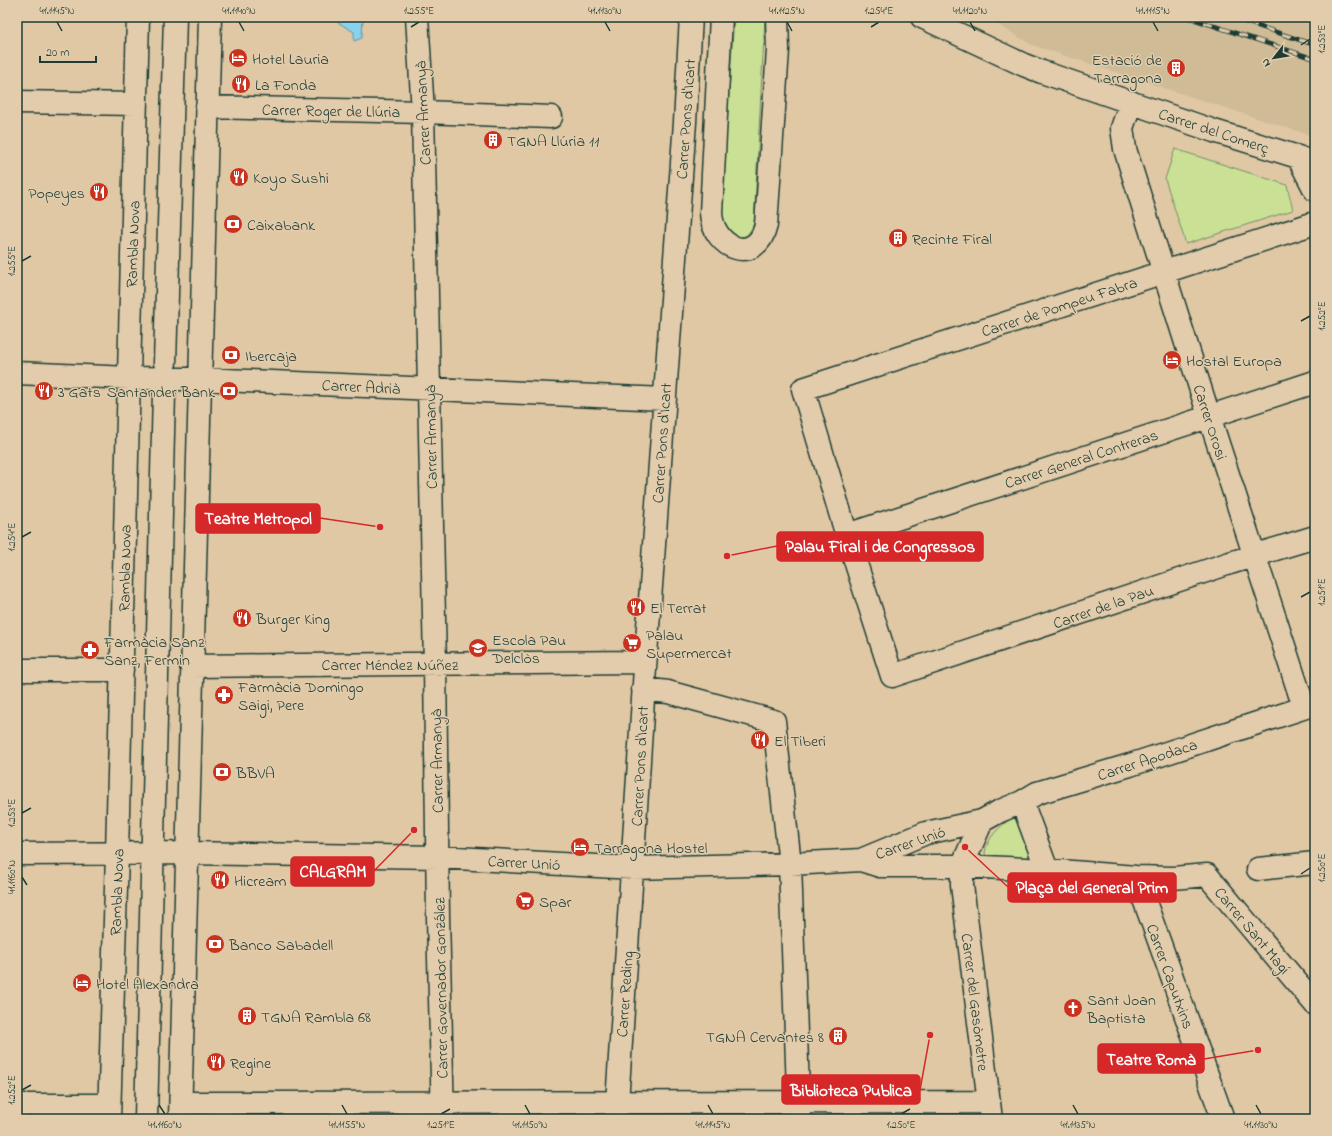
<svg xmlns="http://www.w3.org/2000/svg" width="1332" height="1136" viewBox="0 0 1332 1136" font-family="'Indie Flower',sans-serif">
<rect width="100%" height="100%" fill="#e0c8a5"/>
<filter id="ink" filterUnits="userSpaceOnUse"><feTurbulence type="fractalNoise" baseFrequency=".025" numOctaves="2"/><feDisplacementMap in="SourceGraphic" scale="8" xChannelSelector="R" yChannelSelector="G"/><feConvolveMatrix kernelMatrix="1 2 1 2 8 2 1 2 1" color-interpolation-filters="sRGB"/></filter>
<g filter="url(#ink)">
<path fill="#d0bb97" d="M985,17H1315V137L1032,45Z"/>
<path fill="#c9e095" stroke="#748e64" d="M734,17H765L754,223C749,235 746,238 733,239L720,227Z
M1175,149L1287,185L1293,210L1186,244L1165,179Z
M1017,816L1032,861L991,862L985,854C986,838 1003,822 1017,816Z"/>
<path fill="#8ad1eb" stroke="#5f96a2" d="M332,17H363L362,38L354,41V32L332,19Z"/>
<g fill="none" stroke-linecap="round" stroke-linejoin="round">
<defs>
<path id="minor" d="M417,17L423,112L435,664L438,917L443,1119
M721,17L711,213C713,249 757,266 766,225L778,50L777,17
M922,17L1024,65L1042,72L1214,131L1298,157L1315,164
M17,102L136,104
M1131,102L1122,128L1125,149L1209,416L1300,695
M207,107L423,112L551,117
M1298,157L1315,190
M1315,223L803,389L844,526L892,676L1230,563L1315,537
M165,363L175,17
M17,373L129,378L200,379L665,399
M847,535L1315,382
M191,666L636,662
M17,670H122
M643,689L668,692L774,721L790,864L799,1119
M1022,802L1047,870
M982,821L962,866V885L991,1119
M17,854L186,853L438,857L633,868L790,864L861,860L926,833L982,821L1000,811L1022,802L1037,793L1130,765L1315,704
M861,860L880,866H962L1047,870L1136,877L1173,878L1207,875L1315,1004
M1258,869L1315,863
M1136,877L1223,1119
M181,1103L989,1102
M17,1105H109
M109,1119L117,854L138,17
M146,1119L164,393
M180,1119L210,17
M616,1119L645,668L685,122L691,17"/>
</defs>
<use href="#minor" stroke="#1f3d34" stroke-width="25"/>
<use href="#minor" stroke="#e3ccac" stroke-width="22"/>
<defs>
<path id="rail" d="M1187,17L1315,59
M1231,17L1315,45"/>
</defs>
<use href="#rail" stroke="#1f3d34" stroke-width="4.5"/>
<use href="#rail" stroke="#e3ccac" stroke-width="3" stroke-dasharray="9" stroke-linecap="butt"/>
</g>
</g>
<path fill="none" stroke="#1f3d34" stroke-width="1.5" d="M57,22L62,31M239,22L244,31M605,22L610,31M787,22L792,31M970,22L975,31M1153,22L1158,31M411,27L419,22M871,27L879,22M1301,45L1310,39M22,261L31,256M1301,321L1310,316M22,537L31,532M1301,597L1310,592M22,813L31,808M1301,874L1310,868M22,877L27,885M22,1090L31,1085M159,1105L165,1114M342,1105L347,1114M525,1105L530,1114M708,1105L713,1114M1073,1105L1078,1114M1256,1105L1261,1114M441,1114L450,1109M901,1114L910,1109"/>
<defs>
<symbol id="hotel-disc" viewBox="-11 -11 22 22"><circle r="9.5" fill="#c8321e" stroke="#e3ccac"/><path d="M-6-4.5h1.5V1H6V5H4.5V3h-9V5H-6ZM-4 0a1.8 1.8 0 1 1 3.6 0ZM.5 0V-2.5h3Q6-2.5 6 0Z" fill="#fff"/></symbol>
<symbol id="building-disc" viewBox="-11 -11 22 22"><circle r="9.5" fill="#c8321e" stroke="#e3ccac"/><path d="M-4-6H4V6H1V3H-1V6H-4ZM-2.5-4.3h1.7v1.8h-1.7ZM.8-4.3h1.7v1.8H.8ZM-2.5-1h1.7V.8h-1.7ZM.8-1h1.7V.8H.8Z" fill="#fff"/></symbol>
<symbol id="restaurant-disc" viewBox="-11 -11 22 22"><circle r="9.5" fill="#c8321e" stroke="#e3ccac"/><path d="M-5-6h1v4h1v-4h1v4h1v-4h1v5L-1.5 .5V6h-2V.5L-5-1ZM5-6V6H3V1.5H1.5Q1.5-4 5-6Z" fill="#fff"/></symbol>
<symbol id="bank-disc" viewBox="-11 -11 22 22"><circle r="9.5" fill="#c8321e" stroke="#e3ccac"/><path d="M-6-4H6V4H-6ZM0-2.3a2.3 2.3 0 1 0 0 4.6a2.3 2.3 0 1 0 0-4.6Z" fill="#fff"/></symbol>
<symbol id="supermarket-disc" viewBox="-11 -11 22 22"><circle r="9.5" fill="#c8321e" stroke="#e3ccac"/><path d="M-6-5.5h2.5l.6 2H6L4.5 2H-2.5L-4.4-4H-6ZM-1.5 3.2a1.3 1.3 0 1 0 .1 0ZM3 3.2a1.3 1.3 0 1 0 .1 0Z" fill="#fff"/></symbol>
<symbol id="school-disc" viewBox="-11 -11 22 22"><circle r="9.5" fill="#c8321e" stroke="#e3ccac"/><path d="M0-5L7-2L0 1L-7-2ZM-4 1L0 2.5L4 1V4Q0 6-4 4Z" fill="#fff"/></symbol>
<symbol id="pharmacy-disc" viewBox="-11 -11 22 22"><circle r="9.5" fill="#c8321e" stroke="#e3ccac"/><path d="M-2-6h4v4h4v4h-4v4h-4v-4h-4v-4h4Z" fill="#fff"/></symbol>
<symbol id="church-disc" viewBox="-11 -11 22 22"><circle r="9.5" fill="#c8321e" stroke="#e3ccac"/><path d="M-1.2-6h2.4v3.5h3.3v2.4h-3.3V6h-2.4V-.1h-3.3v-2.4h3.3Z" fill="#fff"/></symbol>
</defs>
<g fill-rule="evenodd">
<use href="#hotel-disc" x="227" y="47" width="22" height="22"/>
<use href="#building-disc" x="1165" y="57" width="22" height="22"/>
<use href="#restaurant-disc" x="230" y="73" width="22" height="22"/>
<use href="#building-disc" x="482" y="129" width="22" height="22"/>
<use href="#restaurant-disc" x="228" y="166" width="22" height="22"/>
<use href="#restaurant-disc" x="88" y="181" width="22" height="22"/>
<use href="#bank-disc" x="222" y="213" width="22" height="22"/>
<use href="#building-disc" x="887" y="227" width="22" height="22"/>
<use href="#bank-disc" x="220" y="344" width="22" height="22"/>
<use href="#hotel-disc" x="1161" y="349" width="22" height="22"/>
<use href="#restaurant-disc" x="33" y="380" width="22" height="22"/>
<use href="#bank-disc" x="218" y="380" width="22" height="22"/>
<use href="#restaurant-disc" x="625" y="596" width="22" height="22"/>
<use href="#restaurant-disc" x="231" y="607" width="22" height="22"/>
<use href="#supermarket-disc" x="621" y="632" width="22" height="22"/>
<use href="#school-disc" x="467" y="637" width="22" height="22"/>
<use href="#pharmacy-disc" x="79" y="639" width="22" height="22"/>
<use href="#pharmacy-disc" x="213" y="684" width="22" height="22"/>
<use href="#restaurant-disc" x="749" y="729" width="22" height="22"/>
<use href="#bank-disc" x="211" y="761" width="22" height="22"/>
<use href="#hotel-disc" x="569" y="836" width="22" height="22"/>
<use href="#restaurant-disc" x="209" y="869" width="22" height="22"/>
<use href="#supermarket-disc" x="514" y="890" width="22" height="22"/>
<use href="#bank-disc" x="204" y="933" width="22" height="22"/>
<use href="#hotel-disc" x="71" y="972" width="22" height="22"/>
<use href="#church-disc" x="1062" y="997" width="22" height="22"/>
<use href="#building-disc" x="236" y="1005" width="22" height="22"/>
<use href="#building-disc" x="827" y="1025" width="22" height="22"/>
<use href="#restaurant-disc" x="205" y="1051" width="22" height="22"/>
</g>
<g text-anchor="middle" stroke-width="3" stroke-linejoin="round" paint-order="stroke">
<g font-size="16" fill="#1f3d34" stroke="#e3ccac" text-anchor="start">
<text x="252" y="64">Hotel Lauria</text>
<text x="1162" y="65" text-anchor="end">Estació de<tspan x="1162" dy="18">Tarragona</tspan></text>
<text x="255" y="90">La Fonda</text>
<text x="507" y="146">TGNA Llúria 11</text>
<text x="253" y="183">Koyo Sushi</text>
<text x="85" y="198" text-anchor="end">Popeyes</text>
<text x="247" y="230">Caixabank</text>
<text x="912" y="244">Recinte Firal</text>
<text x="245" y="361">Ibercaja</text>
<text x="1186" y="366">Hostal Europa</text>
<text x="58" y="397">3 Gats</text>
<text x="215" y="397" text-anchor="end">Santander Bank</text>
<text x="650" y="613">El Terrat</text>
<text x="256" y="624">Burger King</text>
<text x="646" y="640">Palau<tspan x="646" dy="18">Supermercat</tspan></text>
<text x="492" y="645">Escola Pau<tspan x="492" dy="18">Delclòs</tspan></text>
<text x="104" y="647">Farmàcia Sanz<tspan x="104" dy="18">Sanz, Fermin</tspan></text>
<text x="238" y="692">Farmàcia Domingo<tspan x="238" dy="18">Saigi, Pere</tspan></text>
<text x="774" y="746">El Tiberi</text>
<text x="236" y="778">BBVA</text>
<text x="594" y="853">Tarragona Hostel</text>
<text x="234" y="886">Hicream</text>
<text x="539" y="907">Spar</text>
<text x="229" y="950">Banco Sabadell</text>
<text x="96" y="989">Hotel Alexandra</text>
<text x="1087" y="1005">Sant Joan<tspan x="1087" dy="18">Baptista</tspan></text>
<text x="261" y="1022">TGNA Rambla 68</text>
<text x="824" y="1042" text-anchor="end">TGNA Cervantes 8</text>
<text x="230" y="1068">Regine</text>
</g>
<g font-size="16" fill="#1f3d34" stroke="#e3ccac">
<text transform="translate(331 110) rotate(1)" y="6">Carrer Roger de Llúria</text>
<text transform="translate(422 113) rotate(-93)" y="6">Carrer Armanyà</text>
<text transform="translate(685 119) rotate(-86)" y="6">Carrer Pons d'Icart</text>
<text transform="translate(1214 130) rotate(18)" y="6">Carrer del Comerç</text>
<text transform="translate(132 244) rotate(-88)" y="6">Rambla Nova</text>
<text transform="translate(1059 306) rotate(-18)" y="6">Carrer de Pompeu Fabra</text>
<text transform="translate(361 386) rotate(3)" y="6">Carrer Adrià</text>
<text transform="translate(1211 422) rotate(72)" y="6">Carrer Orosi</text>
<text transform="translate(430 437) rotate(-91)" y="6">Carrer Armanyà</text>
<text transform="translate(661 443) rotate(-86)" y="6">Carrer Pons d'Icart</text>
<text transform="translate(1081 458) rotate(-18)" y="6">Carrer General Contreras</text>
<text transform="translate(124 568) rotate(-89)" y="6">Rambla Nova</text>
<text transform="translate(1103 606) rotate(-19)" y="6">Carrer de la Pau</text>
<text x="390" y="670">Carrer Méndez Núñez</text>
<text transform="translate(1147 759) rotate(-18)" y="6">Carrer Apodaca</text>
<text transform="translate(436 761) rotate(-91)" y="6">Carrer Armanyà</text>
<text transform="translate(639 766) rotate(-87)" y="6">Carrer Pons d'Icart</text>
<text transform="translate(910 842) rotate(-19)" y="6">Carrer Unió</text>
<text transform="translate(524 862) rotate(3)" y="6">Carrer Unió</text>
<text transform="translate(116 892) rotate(-88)" y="6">Rambla Nova</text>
<text transform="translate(1253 930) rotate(50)" y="6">Carrer Sant Magí</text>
<text transform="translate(1171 976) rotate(70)" y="6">Carrer Caputxins</text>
<text transform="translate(440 988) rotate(-91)" y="6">Carrer Governador González</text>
<text transform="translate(624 994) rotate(-86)" y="6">Carrer Reding</text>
<text transform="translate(976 1002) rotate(83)" y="6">Carrer del Gasòmetre</text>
</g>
</g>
<path fill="none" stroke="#d62828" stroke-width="1.5" d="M380 527L320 518M727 556L777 546M414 830L374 871M965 847L1008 887M1258 1050L1204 1059M930 1035L920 1090"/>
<g fill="#d62828" stroke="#e3ccac" stroke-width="1.5">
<circle cx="380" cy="527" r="4"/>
<circle cx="727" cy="556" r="4"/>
<circle cx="414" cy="830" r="4"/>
<circle cx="965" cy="847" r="4"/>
<circle cx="1258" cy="1050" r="4"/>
<circle cx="930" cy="1035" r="4"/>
</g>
<g fill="#d62828" stroke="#d62828" stroke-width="1.5">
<rect x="196" y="504" width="124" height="29" rx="4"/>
<rect x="777" y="532" width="206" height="29" rx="4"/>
<rect x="291" y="857" width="83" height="29" rx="4"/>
<rect x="1008" y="873" width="168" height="29" rx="4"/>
<rect x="1098" y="1044" width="106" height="29" rx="4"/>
<rect x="782" y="1075" width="138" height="29" rx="4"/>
</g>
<g font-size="17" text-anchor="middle" font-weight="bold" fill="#fff">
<text x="258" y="524">Teatre Metropol</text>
<text x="880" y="552">Palau Firal i de Congressos</text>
<text x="333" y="877">CALGRAM</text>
<text x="1092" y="893">Plaça del General Prim</text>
<text x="1151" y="1065">Teatre Romà</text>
<text x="851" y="1096">Biblioteca Publica</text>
</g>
<rect width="1332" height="1136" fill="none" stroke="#e3ccac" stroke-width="44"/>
<g transform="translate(1274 58) rotate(239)" stroke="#e3ccac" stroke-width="3" paint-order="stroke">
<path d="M0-3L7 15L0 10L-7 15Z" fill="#1f3d34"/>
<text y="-6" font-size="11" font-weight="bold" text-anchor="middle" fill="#1f3d34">N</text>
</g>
<path d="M40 56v6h56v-6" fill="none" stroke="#1f3d34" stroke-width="2"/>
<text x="46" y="56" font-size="12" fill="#1f3d34" stroke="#e3ccac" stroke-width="3" paint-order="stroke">20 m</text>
<rect x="22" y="22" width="1288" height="1092" fill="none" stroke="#1f3d34" stroke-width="1.5"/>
<g font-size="10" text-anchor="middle" fill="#1f3d34">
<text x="57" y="14">41.1145°N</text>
<text x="239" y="14">41.1140°N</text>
<text x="419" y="14">1.255°E</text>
<text x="605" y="14">41.1130°N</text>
<text x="787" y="14">41.1125°N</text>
<text x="879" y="14">1.254°E</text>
<text x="970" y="14">41.1120°N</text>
<text x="1153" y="14">41.1115°N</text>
<text transform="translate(1321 39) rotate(-90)" y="4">1.253°E</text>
<text transform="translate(11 261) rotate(-90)" y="4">1.255°E</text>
<text transform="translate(1321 316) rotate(-90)" y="4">1.252°E</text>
<text transform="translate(11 537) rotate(-90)" y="4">1.254°E</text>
<text transform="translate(1321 592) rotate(-90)" y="4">1.251°E</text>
<text transform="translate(11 813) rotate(-90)" y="4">1.253°E</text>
<text transform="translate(1321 868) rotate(-90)" y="4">1.250°E</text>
<text transform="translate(11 877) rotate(-90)" y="4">41.1160°N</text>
<text transform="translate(11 1090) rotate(-90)" y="4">1.252°E</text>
<text x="165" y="1128">41.1160°N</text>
<text x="347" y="1128">41.1155°N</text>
<text x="441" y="1128">1.251°E</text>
<text x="530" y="1128">41.1150°N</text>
<text x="713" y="1128">41.1145°N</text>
<text x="901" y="1128">1.250°E</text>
<text x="1078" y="1128">41.1135°N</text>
<text x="1261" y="1128">41.1130°N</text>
</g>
</svg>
